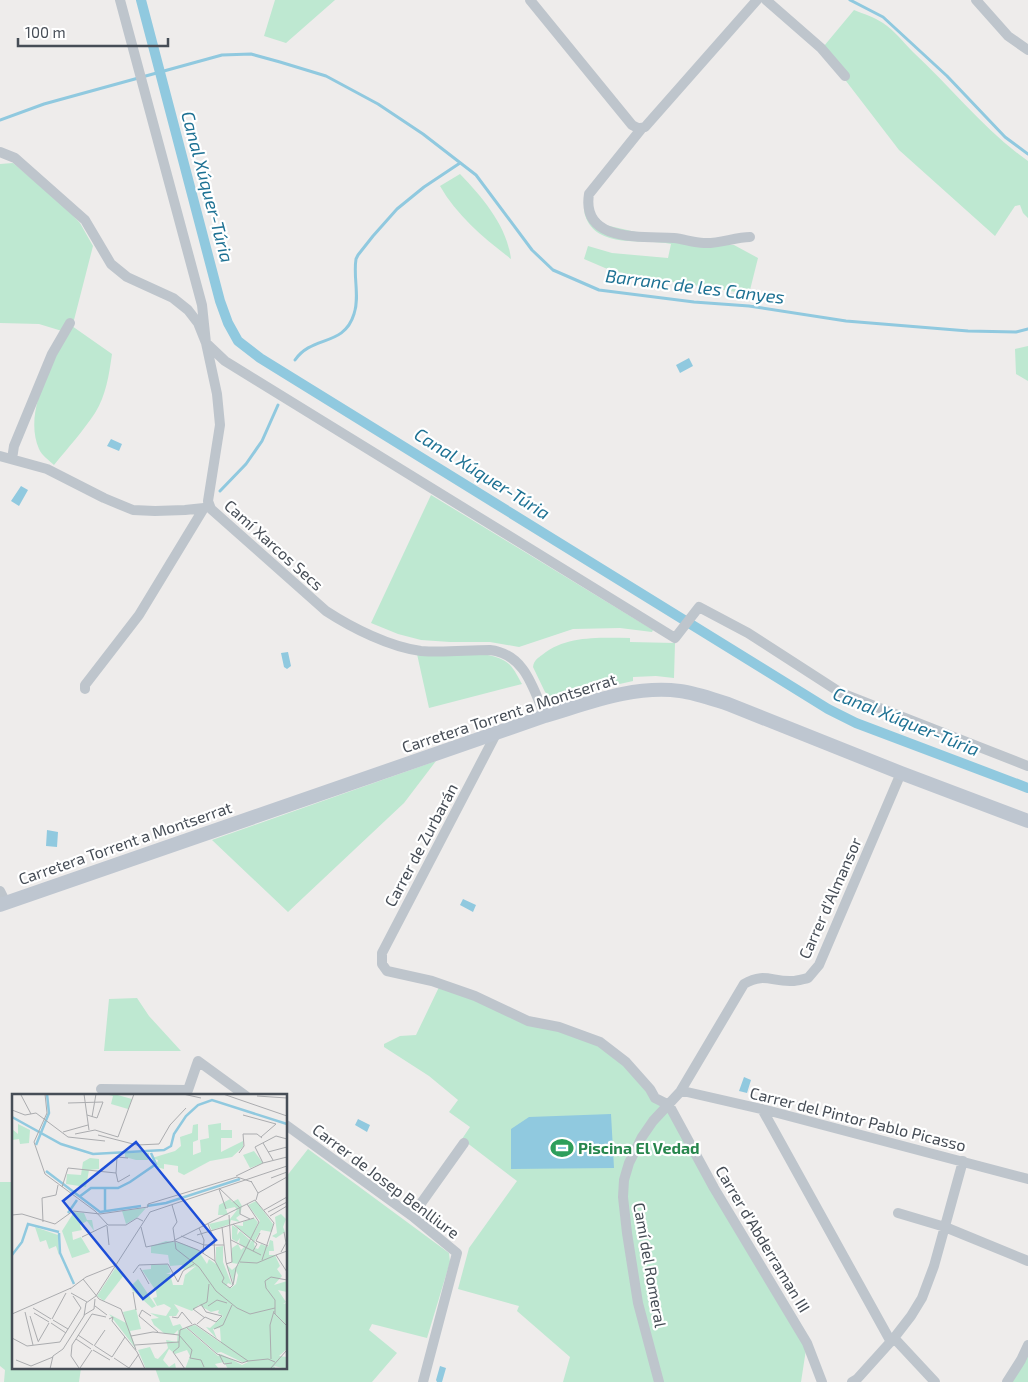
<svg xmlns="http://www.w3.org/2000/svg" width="1028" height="1382" viewBox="0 0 1028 1382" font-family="'Exo 2',sans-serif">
<rect width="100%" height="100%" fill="#eeeceb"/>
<path fill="#bee8d1" d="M275,0H335L286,43L264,36Z
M854,10C864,14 874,17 883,23C894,30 904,43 913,52C952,88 985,131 1028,161V218L1023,213L1020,205L1015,206L995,236L899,150L846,81L824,46Z
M13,163L64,206L80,223L93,246L74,320L62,331L39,324L0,323V164Z
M460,174C483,198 507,226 511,259C485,239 457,216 440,186Z
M586,192L594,214L605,225L680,242L734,245L758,258L749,294L629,275L605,268L584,259L588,246L612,253L668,258L671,244C644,238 596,250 585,215C583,208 585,199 586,192Z
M72,326L112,354C109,375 106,395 95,413C83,431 68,448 54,465C49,460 42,456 39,449C22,410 55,359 72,326Z
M1028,346V381L1016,374L1015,349Z
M431,495L653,630L652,632L620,628L573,629L519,647L490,642H450L421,640L398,634L371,623Z
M630,638V642L675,643L674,678L656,676L633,677V681L593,690L555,701L545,692L533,667C534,660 538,658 542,655C567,635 600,638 630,638Z
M417,654C440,654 493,648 509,664C515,670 518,677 522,684L429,708Z
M436,761L404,803L288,912L212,840Z
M440,985L528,1021L600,1042L669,1105L807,1343L801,1382H563L570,1357L517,1311L519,1306L458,1289L469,1248L517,1181L462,1139L470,1127L449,1112L458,1100L429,1076L384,1047V1044L400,1036L416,1035Z
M137,998L149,1016L181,1051H104L109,999Z
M308,1149L449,1253L450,1262L427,1338L372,1324L369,1330L397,1353L372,1382H160L155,1368H286V1177Z
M0,1182H14V1368H81L79,1382H4L5,1370L0,1366Z
M1028,1356V1382H1012Z"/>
<path fill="#90c9df" d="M689,358L693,366L680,373L676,365Z
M111,439L122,444L119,451L107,446Z
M21,486L28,490L19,506L11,501Z
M288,652L291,666L287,669L284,667L281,653Z
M47,830L58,832L57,847L46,846Z
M463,899L476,905L473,912L460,905Z
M744,1077L751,1080L747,1093L739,1091Z
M611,1114L614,1168L511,1169V1129L529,1117Z
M358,1119L370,1125L367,1132L355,1125Z
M440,1366L446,1368L442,1382H437L436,1380Z"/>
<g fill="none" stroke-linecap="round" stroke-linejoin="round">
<path stroke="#90c9df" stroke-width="3" d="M850,0L883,17L947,76L1005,137L1028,154
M0,120L44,104L222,55L251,54L280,62L326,76L378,104L423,134L476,175L532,250L553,270L599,290L694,302L749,306L846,321L968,331L1016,332L1028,329
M295,360C312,335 344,347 354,314C360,297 353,277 356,259L358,255L373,236L397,209L424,187L460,163
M220,491L246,464L262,441L278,405"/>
<path stroke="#90c9df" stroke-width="10" d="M141,0L220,301L228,323L238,341L260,358L828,709L856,723L1028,788"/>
<path stroke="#bec5cc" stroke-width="10" d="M120,0L202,305L206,343L225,361L675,638L699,607L748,633L841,693L1028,766
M530,0L632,125C637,128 639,129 645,127L757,0
M766,0L821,48L845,76
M976,0L1008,36L1028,50
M642,128L589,194C581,243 643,236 674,238C684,239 694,243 704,243C719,244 735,237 750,237
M0,152L15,158L85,220L111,264L127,277L173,298L188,310L198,323L206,343L217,394L220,425L208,501L211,509L326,611C352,628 390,647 421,651C444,653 467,650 490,650C525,654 533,688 545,716
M0,456L47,469L104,498L133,510L155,511L185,510L204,508L209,505
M12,459L14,446L52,354L70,323
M85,689V685L139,615L204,508
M496,734L382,953V964L387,971L432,981L475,996L528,1021L559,1027L600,1042L626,1062L650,1089L655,1098L669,1105L714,1188L807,1343L822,1382
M0,891L6,903
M101,1089L188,1090L198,1061L246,1096
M680,1092H687L770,1111L1028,1179
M762,1109L891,1342
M286,1125L412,1216L457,1253L423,1382
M898,1213L945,1227L1028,1261
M412,1216L464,1143
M894,1338L935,1382
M659,1382L638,1303L627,1233L623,1197L624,1180L629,1163L642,1137L653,1121L680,1092L744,984C764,972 772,982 792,981C797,981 803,979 808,978L819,965L901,773
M852,1382L857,1379L894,1338L911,1316L922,1298L934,1266L963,1161
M1007,1382L1021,1360L1028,1345"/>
<path stroke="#bec6d0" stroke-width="14" d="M0,905L545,716C589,703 633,685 680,691C696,693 712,699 728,704L901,773L1028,821"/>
</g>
<defs>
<symbol id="stadium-bare" viewBox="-9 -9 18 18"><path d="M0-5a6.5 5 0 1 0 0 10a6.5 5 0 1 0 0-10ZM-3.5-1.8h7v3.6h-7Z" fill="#2e9e5b" stroke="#fff" stroke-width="2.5" paint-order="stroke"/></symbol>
</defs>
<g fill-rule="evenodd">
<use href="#stadium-bare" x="546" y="1132" width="32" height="32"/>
</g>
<g text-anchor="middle" stroke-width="4.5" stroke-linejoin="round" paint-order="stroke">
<g font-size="16" fill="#464d56" stroke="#fff">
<text transform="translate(274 545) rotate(42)" y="6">Camí Xarcos Secs</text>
<text transform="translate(509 713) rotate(-18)" y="6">Carretera Torrent a Montserrat</text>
<text transform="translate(125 843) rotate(-19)" y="6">Carretera Torrent a Montserrat</text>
<text transform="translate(421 845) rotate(-62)" y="6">Carrer de Zurbarán</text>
<text transform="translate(830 898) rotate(-66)" y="6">Carrer d'Almansor</text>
<text transform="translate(858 1119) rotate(14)" y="6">Carrer del Pintor Pablo Picasso</text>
<text transform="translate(386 1181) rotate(37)" y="6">Carrer de Josep Benlliure</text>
<text transform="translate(763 1239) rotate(59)" y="6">Carrer d'Abderraman III</text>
<text transform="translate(650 1265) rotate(80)" y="6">Camí del Romeral</text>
</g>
<g font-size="16" font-weight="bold" fill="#27864d" stroke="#fff" text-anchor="start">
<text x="578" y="1154">Piscina El Vedad</text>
</g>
<g font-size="18" font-style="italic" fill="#1d7193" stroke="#fff">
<text transform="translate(207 187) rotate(75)" y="6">Canal Xúquer-Túria</text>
<text transform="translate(695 287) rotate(7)" y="6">Barranc de les Canyes</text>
<text transform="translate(482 474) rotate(32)" y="6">Canal Xúquer-Túria</text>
<text transform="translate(906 722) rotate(22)" y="6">Canal Xúquer-Túria</text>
</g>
</g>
<g transform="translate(12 1094)">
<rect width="275" height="275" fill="#eeeceb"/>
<path d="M102,0L120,5L116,15L99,10L101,2L93,0ZM209,29V36H220V44H209V58L231,47V53L220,63L198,67L172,81L166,78V72L152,70V75L144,73L146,66L140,64L163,57L169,52L168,43L180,39L181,31L186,30V46L181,48V61L189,58L188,46L197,44L196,31ZM6,30L18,36L17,49L8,50L7,45L0,46V35L6,40ZM242,57L251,69L238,74L231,61ZM113,58L137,59V63L136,66H124L113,63ZM78,64L87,65V75L77,76L74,93L54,90L55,80L69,81L71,68ZM218,105L220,108L226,105L230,112L228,121L224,124L228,128L219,126L218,130L200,136L197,130L218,125L225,116L223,113L214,115L216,121H206L207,111ZM244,107L261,130L260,138L249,136L242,148L243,154L246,155L249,150L256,153L258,146L261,147L262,157H257V161H263L268,172L265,175L270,182L262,191L275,187V198L266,196L274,208L271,210L275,209V255L267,262L275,263V275L262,272L264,275H216L212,268L203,270L207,275H173L178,262L175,256L163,260L157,255L151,266L157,273L163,269L164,275H134L126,256L138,253L143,264L146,265L156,254L154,246L165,248L166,236L162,240H153L142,231L139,225L147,224L138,219L154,222L159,214L152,210L145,212L141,204L145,203L144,197L130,176L139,175V171L155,170L159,178L154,180H158L161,191H171L173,181L184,172L172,176L170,171L158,172L156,161L139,159V152L154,147L169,149L186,156L195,170L197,165L204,170V153L211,152V168L220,191L216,189L214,192L219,194L224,190L226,181L224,177L222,190L215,171L220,176L227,170L220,169V154L226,150L229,156L232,153L227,149L228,144L225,148L220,145V131L226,135L225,141L228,137L239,147L235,155L240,146L223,131L231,132V128L242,124L246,128L242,139L248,127L236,111ZM162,210L180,217L187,211L199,218L207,216L206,219L211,222L198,234L194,233L205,245L201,235L208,234L209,249L183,231L175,233L205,259L209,258L230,268H236L230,271L209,260L206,262L174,234L171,235L168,230L161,232L157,222H164L167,217ZM134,114L126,123L114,130L110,117ZM62,118L72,119L75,126H80L82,137L75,127L68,131L70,136L60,138L61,146L69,143L78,158L60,164L50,137ZM269,120L274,125L271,133L273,138L264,144L260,142L265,139L263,123ZM23,133L46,141L47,161L44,152L37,155L34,146L28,148ZM104,173L112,181L92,207L85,202ZM126,185L144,212L140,214L120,196L119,192ZM124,215L129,235L118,237L124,255L97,220L114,229L111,218Z" fill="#bee8d1" fill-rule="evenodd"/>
<path fill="none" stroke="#90c9df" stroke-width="2.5" d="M0,23L49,50L81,60L152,56L159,52L162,40L174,22L186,11L200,6L275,30M24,51L37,19L35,0M34,77L88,118L129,112M67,103L79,94H106L118,88L144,70L139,59M135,112L154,109L228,85M93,116V93M56,119L65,106M47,139L48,159L62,190M0,161L10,148L16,130L47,138"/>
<path fill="none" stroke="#abacaf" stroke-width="1" d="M33,0L35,19L22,48L33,80L83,117L96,131H114L125,124L131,127M72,0L77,36M171,0L189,4M211,0L275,22M9,1L19,20M245,2L275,4M56,9L91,8L85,24L75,21M0,16L13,21L24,19L56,43L93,47M231,21L264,30L249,43M80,23L84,0M51,38L76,31M63,40L83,36L106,43L122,0M86,41L125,51L147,50L158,31L174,14M251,49L261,66M256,58L275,53M227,59L232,52L231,40H245L250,44M251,69L243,53L264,42L275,45M104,79L106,88L118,81M224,82L251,69L275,63M259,84L275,78M239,87L246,99L244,106M50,93L56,74L104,79L105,63L116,64M207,94L228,114M207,95L214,115M246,99L275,83M243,106L262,129L250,166M160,111L165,128L161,134L164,155L187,173L204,197L225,214L238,220L263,214M228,114V120L238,125M252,116L275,103M256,118L275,108M0,121L10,120L43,130L61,117L88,120L136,113V110L225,83L240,88M258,122L275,112M31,128L30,104L44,101L46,91M196,130L202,145L203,167M221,130L245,150L241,157M95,132L97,151M129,133L134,153L163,147L186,156L203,167M210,133L214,168L221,191M187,134L192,146L191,159M248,139L244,147L256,152M185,141L242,124M169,142L192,151M70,143L95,131M163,146L243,106M219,146L249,161M192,151H212M275,157L264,161L275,178M269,158L274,149L272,138M203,167L212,184L210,188L218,194L221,191M228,168L245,169L264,161M214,170L220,168L217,121M128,174L137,190M121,179L127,171L156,170L166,188L171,177L182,170M71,185L87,205L109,215L124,256M221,191L224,174L247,128L235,110M58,195L74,183L104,171M121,198L124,216M59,199L75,208M83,212L95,221M196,212L205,206L215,209M21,214L39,225M13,218L21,251M22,219L37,228M262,219L275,232M0,220L59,194M263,220V206L254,194L253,187L259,183L275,186M72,221L82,215L83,205M18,222L26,247M139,222L130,216L127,222L146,238M160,223L166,224L170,218L180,230M193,224L181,215L195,208L197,190M40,225L54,199M97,225L101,223L100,227L125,258M41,226L56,235M39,229L54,239M185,230L193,223L204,228L210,222L194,218L189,210M174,233L205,260L230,269L236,267M202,235L211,231L220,211M66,241L81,251M119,242L141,238L167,241L180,256L178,264L189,266L192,273M0,244L15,252L48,248L69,214L61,202M64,245L79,255M26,248L37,229M167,248L168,236L183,230L236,267L256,265L263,268M123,251L167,248V253L161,258L173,275M82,252L93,236M83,252L100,263M81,256L98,266M125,258L133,275M207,260L212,270L220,269M100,263L113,243M102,264L117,274M259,265L258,231L262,217M4,266L19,272L41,263M67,274L59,262L60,251L80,220L94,223M68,274L80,256M117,274L127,260M38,275L41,262L51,255L72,222L74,209L84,202L138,118L275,72M258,275L275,256"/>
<path fill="#1d4ed8" fill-opacity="0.15" stroke="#1d4ed8" stroke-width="2.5" d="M124,48L204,146L131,205L51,107Z"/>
<rect width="275" height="275" fill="none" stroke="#464d56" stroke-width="2.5"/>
</g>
<path d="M18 38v8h150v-8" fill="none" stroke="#464d56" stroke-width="2.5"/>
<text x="25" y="38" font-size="15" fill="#464d56" stroke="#ffffff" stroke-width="4" paint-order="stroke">100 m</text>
</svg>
